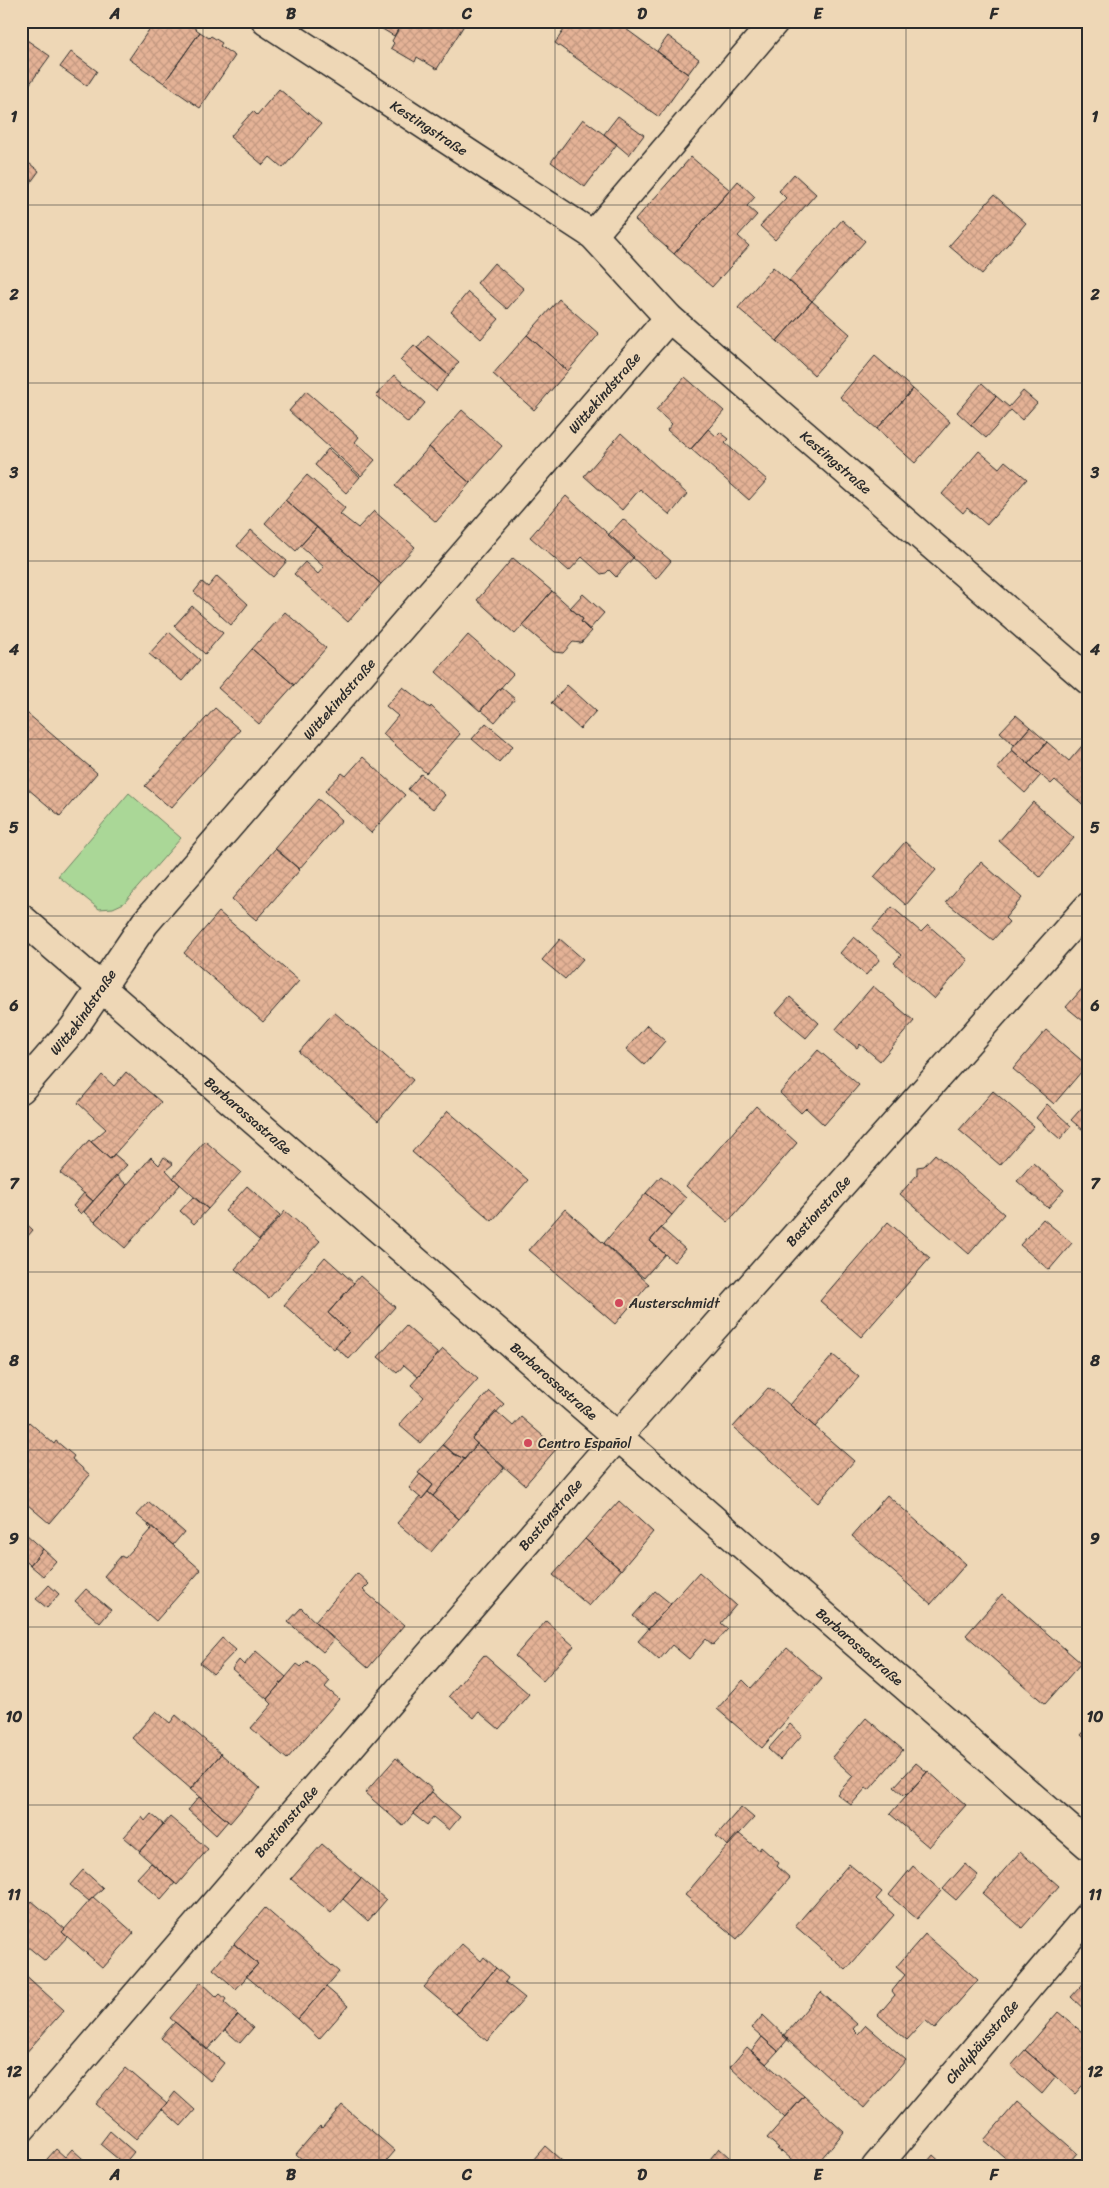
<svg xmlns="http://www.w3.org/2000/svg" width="1109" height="2188" viewBox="0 0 1109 2188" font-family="Sriracha,sans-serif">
<defs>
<pattern id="building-cross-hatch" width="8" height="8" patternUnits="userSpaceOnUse" patternTransform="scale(1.25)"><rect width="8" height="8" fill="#e4b296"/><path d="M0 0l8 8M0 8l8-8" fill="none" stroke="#c49981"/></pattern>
</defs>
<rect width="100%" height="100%" fill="#eed7b6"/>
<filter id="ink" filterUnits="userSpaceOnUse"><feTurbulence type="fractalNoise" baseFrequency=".02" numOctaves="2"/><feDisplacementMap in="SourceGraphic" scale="10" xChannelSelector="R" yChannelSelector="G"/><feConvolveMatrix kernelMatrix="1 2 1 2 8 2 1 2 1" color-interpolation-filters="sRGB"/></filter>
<g filter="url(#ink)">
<path fill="#aad797" stroke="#6a8161" d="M129,793L181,838L124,903L113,908L99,909L58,876Z"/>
<path fill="url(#building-cross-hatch)" stroke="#2b2b2b" d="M84,21H101L96,29Z
M155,21H190L192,23L190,25L200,32L164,83L129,59Z
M375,21H403L394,36L374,24Z
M403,21H465L466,22L437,69L417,57L415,62L391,48L394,43L392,41Z
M570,21H615L689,75L659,117L555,43Z
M200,32L209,38L211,36L222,43L220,46L235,56L200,108L164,83Z
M21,36L50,56L21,96Z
M668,36L699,59L688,74L657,51Z
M71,52L97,71L87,86L60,67Z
M279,89L321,124L283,168L270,157L263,165L230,137L253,111L257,115Z
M618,116L644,135L629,155L604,134Z
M583,119L617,144L585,187L551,162Z
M21,157L39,171L26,189L21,185Z
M691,157L730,190L674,254L635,220Z
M794,174L816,194L775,240L760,226L786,198L779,191Z
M738,181L755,197L747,206L757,215L738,236L749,246L712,287L674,254Z
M994,195L1026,223L982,274L949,246Z
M842,220L865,241L812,301L789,281Z
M494,263L524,289L507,309L477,283Z
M773,267L812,301L777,341L738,308Z
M468,292L499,319L481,339L451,312Z
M559,299L599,334L568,371L527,335Z
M812,301L850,334L814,375L777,341Z
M428,335L459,362L448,375L417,348Z
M527,335L568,371L534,410L493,374Z
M414,345L449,375L436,391L400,360Z
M875,356L913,389L877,429L840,397Z
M394,375L425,403L408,423L376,395Z
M685,377L724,411L690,450L667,430L672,424L656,410Z
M982,383L996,396L971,425L957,412Z
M913,389L950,422L915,463L877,429Z
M306,391L359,437L355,442L375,460L361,476L289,411Z
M1023,391L1037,403L1022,420L1011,410L986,438L971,425L996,396L1009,407Z
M462,410L502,446L470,483L429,447Z
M708,429L716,436L720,432L729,439L725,443L767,480L749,500L691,449Z
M621,433L687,494L670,515L640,489L622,510L584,476Z
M429,447L470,483L436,522L395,486Z
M328,449L360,477L346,493L315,465Z
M979,451L999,468L1005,461L1027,479L987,525L967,508L963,513L942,494Z
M307,475L345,508L340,514L358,528L374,511L415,547L381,584L285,500Z
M566,496L634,557L616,577L609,570L606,573L601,574L582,557L569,571L530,537Z
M285,500L317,527L296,551L265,523Z
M623,519L671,561L656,579L608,535Z
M317,527L381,584L348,622L294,574L305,562L318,574L324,567L300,546Z
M251,530L287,561L273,577L237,546Z
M513,558L552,591L515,634L477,600Z
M217,576L248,604L231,625L194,592L202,582L208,587Z
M552,591L583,619L581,622L592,631L581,643L573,642L563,653L554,652L522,625Z
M583,594L604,613L589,630L581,622L583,619L570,608Z
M192,606L223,633L205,654L174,626Z
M285,612L326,648L294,685L252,649Z
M169,632L200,660L182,681L149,654Z
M468,635L513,674L480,711L436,672Z
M252,649L294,685L259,724L218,688Z
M567,685L596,711L580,729L551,703Z
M403,687L430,708L431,706L460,734L426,773L383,734L398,716L386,706Z
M501,687L515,699L495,722L481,710Z
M21,708L97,773L60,816L21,783Z
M215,708L240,730L171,808L145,786Z
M1016,715L1030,727L1014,745L1000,732Z
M486,723L513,746L499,762L472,739Z
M1030,727L1047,742L1028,764L1011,749Z
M1087,740H1088V809L1055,780L1051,784L1028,764L1047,742L1069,761Z
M1012,750L1041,775L1025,793L997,768Z
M363,757L405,795L371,833L325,791L342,773L346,776Z
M421,774L445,795L433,809L408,789Z
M318,799L342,820L299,869L275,848Z
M1033,802L1074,838L1040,877L999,841Z
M905,842L936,870L906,905L874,877Z
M275,849L300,870L256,920L232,899Z
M981,862L1022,898L1005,918L1009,922L993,940L946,902Z
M892,907L921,932L928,925L968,960L934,999L894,963L901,955L872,930Z
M219,912L299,981L263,1022L184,953Z
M854,937L880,959L866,975L840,953Z
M560,939L583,959L565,979L542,960Z
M1088,982V1025L1066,1007Z
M873,986L914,1021L880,1061L860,1044L857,1048L835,1030Z
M790,997L819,1023L806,1038L776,1013Z
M334,1012L413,1080L378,1121L299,1052Z
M647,1025L665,1041L644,1065L626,1049Z
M1046,1030L1087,1065L1054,1104L1013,1069Z
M818,1050L859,1085L824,1125L806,1108L801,1113L780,1093Z
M126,1072L161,1102L110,1159L91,1142L106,1129L78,1103L102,1075L114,1086Z
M993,1091L1034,1126L1000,1165L959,1130Z
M1087,1102L1088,1103V1134L1071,1120Z
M1047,1104L1071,1126L1060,1139L1036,1118Z
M756,1106L797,1143L728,1222L686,1186Z
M448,1111L528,1180L492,1221L412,1152Z
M89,1140L110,1159L114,1154L127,1165L93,1201L60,1173Z
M205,1141L241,1172L208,1209L173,1178Z
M935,1154L1004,1214L969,1254L900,1194L917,1175V1167L924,1166Z
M151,1157L159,1165L164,1157L173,1164L166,1170L180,1185L125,1248L95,1222Z
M1033,1163L1064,1190L1048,1208L1017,1181Z
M116,1175L127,1185L95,1222L84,1212Z
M661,1176L686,1198L672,1215L646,1193Z
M247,1186L280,1215L259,1240L225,1211Z
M84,1193L93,1201L81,1214L73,1206Z
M646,1193L672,1215L650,1241L665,1254L644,1278L604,1243Z
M193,1197L208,1209L194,1224L180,1211Z
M565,1209L649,1284L615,1324L529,1250Z
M285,1211L320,1241L269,1298L235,1269Z
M21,1219L33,1230L21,1244Z
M1043,1219L1072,1243L1049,1270L1020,1245Z
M888,1222L930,1258L861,1337L820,1301Z
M661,1228L685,1249L674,1262L650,1241Z
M325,1257L354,1283L328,1313L349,1332L334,1349L284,1305Z
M360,1276L395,1307L349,1359L335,1347L349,1332L328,1313Z
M406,1326L438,1354L418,1377L404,1365L397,1373L378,1357Z
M443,1349L478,1379L420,1443L399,1425L424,1397L411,1385Z
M833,1355L859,1377L815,1427L790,1405Z
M768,1388L775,1392L854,1461L818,1503L733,1427Z
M489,1391L504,1404L472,1439L477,1444L465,1459L454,1454L443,1444Z
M496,1411L513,1426L521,1417L557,1448L525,1485L472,1439Z
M29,1422L54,1444L56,1441L74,1456L72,1459L90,1475L49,1523L21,1499V1431Z
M477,1444L504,1468L459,1519L433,1496Z
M443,1445L454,1454L465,1459L433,1496L428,1492L433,1485L418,1473Z
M420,1474L433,1485L422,1499L409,1488Z
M428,1492L459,1519L431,1552L397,1523L420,1497L422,1499Z
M887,1495L966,1564L931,1604L852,1536Z
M619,1501L653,1532L621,1570L585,1539Z
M149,1502L184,1532L173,1545L137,1515Z
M149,1524L201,1570L156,1621L104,1576L121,1556L125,1558L151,1529L148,1526Z
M26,1534L43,1549L30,1565L21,1557V1539Z
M585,1539L621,1570L589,1606L553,1575Z
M43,1549L56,1561L43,1576L30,1565Z
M699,1572L736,1605L721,1623L728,1629L713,1645L706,1639L689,1659L672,1645L659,1660L638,1641Z
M357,1573L369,1584L363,1590L404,1625L368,1668L315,1622Z
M49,1585L59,1594L47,1608L36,1599Z
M86,1589L111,1610L100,1623L75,1601Z
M655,1591L671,1604L648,1629L633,1616Z
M1002,1594L1081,1663L1045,1704L966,1635Z
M301,1608L334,1640L323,1652L288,1622Z
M546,1621L574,1646L543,1681L515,1656Z
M222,1638L236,1650L213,1674L200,1663Z
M787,1648L822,1679L762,1748L717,1709L743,1680L751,1688Z
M256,1651L286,1677L267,1699L232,1669L239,1660L244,1665Z
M484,1655L529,1694L499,1729L479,1712L474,1718L449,1696Z
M307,1661L330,1681L325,1687L339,1699L287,1759L251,1728L272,1704L267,1699L297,1664L301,1667Z
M156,1711L170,1723L176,1715L221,1754L191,1789L132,1738Z
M866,1718L903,1750L869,1790L866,1788L851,1805L837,1794L853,1776L832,1757Z
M790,1724L802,1735L780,1760L768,1749Z
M1088,1727V1741L1081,1735Z
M221,1754L260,1788L230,1823L190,1789Z
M396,1758L433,1790L403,1826L365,1793Z
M916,1763L927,1772L908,1794L903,1795L894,1787Z
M928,1771L966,1805L929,1847L890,1814Z
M432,1792L460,1817L449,1830L433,1817L427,1825L413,1814Z
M199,1797L228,1821L216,1835L188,1810Z
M741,1807L754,1818L728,1846L716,1836Z
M151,1814L163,1824L140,1851L124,1837L142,1817L145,1821Z
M170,1817L208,1849L177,1885L139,1852Z
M738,1833L759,1850L761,1847L779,1863L777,1866L790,1878L737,1939L685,1895Z
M322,1844L361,1878L331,1913L291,1879Z
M1020,1852L1059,1886L1022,1928L983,1894Z
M151,1863L175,1883L161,1899L137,1878Z
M849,1864L882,1892L876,1899L894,1915L846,1970L795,1926Z
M965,1864L978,1875L956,1900L943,1889Z
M913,1866L941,1891L917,1919L889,1895Z
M83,1870L103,1888L89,1901L70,1885Z
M361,1878L386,1900L368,1921L343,1899Z
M93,1897L134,1933L103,1968L62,1932Z
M32,1901L65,1929L62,1932L67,1937L45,1961L21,1941V1914Z
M265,1908L339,1972L298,2019L246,1976L258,1964L234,1944Z
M925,1934L978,1980L935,2029L925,2020L907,2040L878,2015L895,1995L892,1991L905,1975L896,1967Z
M234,1944L258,1964L236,1989L213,1969Z
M462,1944L481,1961L484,1957L496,1968L456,2014L424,1987Z
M496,1968L508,1978L505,1982L525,1998L487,2041L456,2014Z
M21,1971L64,2010L24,2055L21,2052Z
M1088,1978V2013L1071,1997Z
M201,1982L217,1997L220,1994L226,1999L224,2002L238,2015L207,2050L170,2018Z
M326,1987L348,2006L319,2039L298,2019Z
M821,1992L857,2024L853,2029L858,2034L866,2025L906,2060L864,2108L783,2036Z
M1058,2012L1088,2037V2079L1075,2094L1025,2050Z
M238,2015L253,2028L240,2043L225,2030Z
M763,2015L788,2039L778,2051L752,2028Z
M175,2022L224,2063L210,2081L161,2038Z
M762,2037L778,2051L766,2064L751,2051Z
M747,2047L804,2096L785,2118L730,2067Z
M1025,2050L1056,2077L1042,2094L1011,2066Z
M126,2068L167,2103L136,2139L95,2104Z
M175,2092L195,2110L181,2126L162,2109Z
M804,2096L844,2132L814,2167H800L782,2151L781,2152L777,2149L779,2148L767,2138Z
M1018,2101L1077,2153L1065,2167H1016L984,2140Z
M342,2105L395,2151L381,2167H311L296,2154L320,2126L322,2128Z
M110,2131L134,2152L124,2164L100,2144Z
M545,2146L569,2167H527Z
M719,2148L740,2167H709L706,2164Z
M56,2149L65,2157L72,2149L92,2167H40Z
M933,2155L946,2167H923Z"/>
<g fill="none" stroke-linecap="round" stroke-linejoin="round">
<defs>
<g id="minor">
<path id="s1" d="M266,21L593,235L669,318L1088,680"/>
<path d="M593,235L775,21"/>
<path id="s2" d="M21,918L1088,1845"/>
<path id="s3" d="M21,1089L73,1029L145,923L669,318"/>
<path id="s4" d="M21,2129L618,1436L1088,907"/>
<path id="s5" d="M876,2167L1088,1916"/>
</g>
</defs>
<use href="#minor" stroke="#2b2b2b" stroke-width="31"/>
<use href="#minor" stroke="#eed7b6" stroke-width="28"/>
</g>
</g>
<path fill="none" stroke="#2b2b2b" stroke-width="1" stroke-opacity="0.55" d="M203,21V2167M379,21V2167M555,21V2167M730,21V2167M906,21V2167M21,205H1088M21,383H1088M21,561H1088M21,739H1088M21,916H1088M21,1094H1088M21,1272H1088M21,1450H1088M21,1627H1088M21,1805H1088M21,1983H1088"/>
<g fill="#d1495b" stroke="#eed7b6" stroke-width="2">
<circle cx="619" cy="1303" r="5"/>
<circle cx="528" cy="1443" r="5"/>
</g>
<g text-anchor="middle" stroke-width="4" stroke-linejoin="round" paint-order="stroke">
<g font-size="14" fill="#2b2b2b" stroke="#eed7b6">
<text dy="5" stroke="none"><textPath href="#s1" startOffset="195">Kestingstraße</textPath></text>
<text dy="5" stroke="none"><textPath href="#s3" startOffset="909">Wittekindstraße</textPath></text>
<text dy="5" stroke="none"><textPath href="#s1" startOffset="724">Kestingstraße</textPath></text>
<text dy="5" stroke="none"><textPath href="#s3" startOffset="504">Wittekindstraße</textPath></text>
<text dy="5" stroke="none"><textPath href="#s3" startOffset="99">Wittekindstraße</textPath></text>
<text dy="5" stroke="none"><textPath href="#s2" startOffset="301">Barbarossastraße</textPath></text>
<text dy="5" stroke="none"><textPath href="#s4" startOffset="1216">Bastionstraße</textPath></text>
<text dy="5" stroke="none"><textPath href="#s2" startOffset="706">Barbarossastraße</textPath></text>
<text dy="5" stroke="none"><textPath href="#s4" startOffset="811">Bastionstraße</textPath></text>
<text dy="5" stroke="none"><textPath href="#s2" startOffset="1111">Barbarossastraße</textPath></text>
<text dy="5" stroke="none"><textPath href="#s4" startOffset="406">Bastionstraße</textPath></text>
<text dy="5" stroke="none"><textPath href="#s5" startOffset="164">Chalybäusstraße</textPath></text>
</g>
<g font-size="14" fill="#2b2b2b" stroke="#eed7b6" text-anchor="start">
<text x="629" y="1308">Austerschmidt</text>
<text x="538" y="1448">Centro Español</text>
</g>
</g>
<rect width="1109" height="2188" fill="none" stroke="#eed7b6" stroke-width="55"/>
<rect x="28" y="28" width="1054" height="2132" fill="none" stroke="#2b2b2b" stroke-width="2"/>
<g font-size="16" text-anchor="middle" font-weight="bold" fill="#2b2b2b">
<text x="115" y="19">A</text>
<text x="291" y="19">B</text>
<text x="467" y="19">C</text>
<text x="642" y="19">D</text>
<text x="818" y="19">E</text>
<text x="994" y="19">F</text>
<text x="14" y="122">1</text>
<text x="1095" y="122">1</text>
<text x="14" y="300">2</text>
<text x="1095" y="300">2</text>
<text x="14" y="478">3</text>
<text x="1095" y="478">3</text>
<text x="14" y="655">4</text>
<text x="1095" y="655">4</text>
<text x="14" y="833">5</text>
<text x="1095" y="833">5</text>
<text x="14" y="1011">6</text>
<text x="1095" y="1011">6</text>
<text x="14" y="1189">7</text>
<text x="1095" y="1189">7</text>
<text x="14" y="1366">8</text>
<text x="1095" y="1366">8</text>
<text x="14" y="1544">9</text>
<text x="1095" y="1544">9</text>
<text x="14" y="1722">10</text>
<text x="1095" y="1722">10</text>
<text x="14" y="1900">11</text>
<text x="1095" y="1900">11</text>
<text x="14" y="2077">12</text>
<text x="1095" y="2077">12</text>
<text x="115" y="2180">A</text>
<text x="291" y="2180">B</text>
<text x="467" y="2180">C</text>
<text x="642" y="2180">D</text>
<text x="818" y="2180">E</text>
<text x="994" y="2180">F</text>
</g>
</svg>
